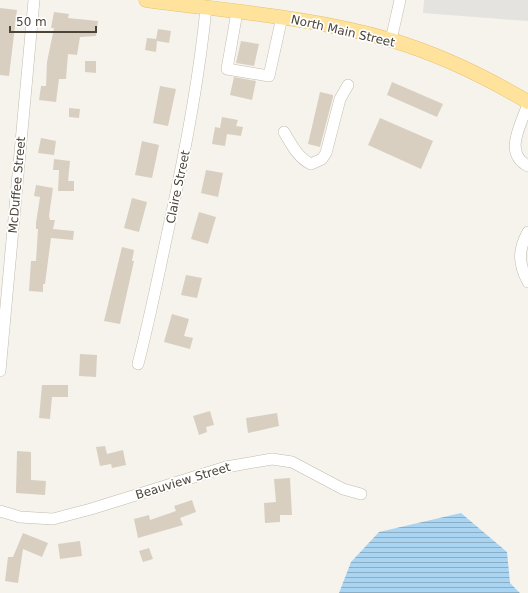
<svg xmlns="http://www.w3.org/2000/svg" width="528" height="593" viewBox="0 0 528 593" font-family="'DejaVu Sans',sans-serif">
<defs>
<pattern id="water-rules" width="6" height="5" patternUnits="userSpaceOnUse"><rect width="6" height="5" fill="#a9d4f2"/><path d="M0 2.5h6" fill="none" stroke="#8caec5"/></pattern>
</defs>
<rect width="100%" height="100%" fill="#f6f3ec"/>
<path fill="#e5e3e0" d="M424,0H528V21L423,13Z"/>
<path fill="url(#water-rules)" d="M461,513L507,552L510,583L520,593H339L351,562L379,532Z"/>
<path fill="#d8cfc1" d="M0,8L17,10L9,76L0,75Z
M54,12L69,14L68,18L98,21L96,36L80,37L77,55L68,54L66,79H59L56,102L39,100L41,86H46L47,62L54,28H51Z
M158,29L171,31L169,43L157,41L156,52L145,50L147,38L156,39Z
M241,41L259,44L254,66L236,63Z
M85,61H96V73L85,72Z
M234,77L256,81L252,100L230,95Z
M392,82L443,104L437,117L387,95Z
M160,86L176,89L168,126L153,123Z
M320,92L333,95V97L320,147L308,144Z
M69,108L80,109L79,118L69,117Z
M222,117L238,120L236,126L243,127L241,136L227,134L225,146L212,144L215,127L220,128Z
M380,118L433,141L421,169L368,145Z
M41,138L56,141L54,155L38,153Z
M142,141L159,145L152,178L135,175Z
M54,159L70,161L68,181H74V191H58L59,170H53Z
M206,170L223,173L218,197L201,193Z
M36,185L53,188L49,216L50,220H55L53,229L74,231L73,240L51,238L45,284H43V292L29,291L31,261H36L38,229H36V223L40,197L34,196Z
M132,198L147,202L139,232L124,228Z
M199,212L216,217L208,244L191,239Z
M122,247L134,250L132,261H134L120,324L104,321Z
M186,275L202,278L197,298L181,295Z
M172,314L189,319L184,336L193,338L190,349L164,342Z
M80,354L97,355L96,377L79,376Z
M42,385H68V397H52L50,419L39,418Z
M210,411L214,425L206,427L207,432L199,435L193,416Z
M277,413L279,426L248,433L246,418Z
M105,446L107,454L123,450L126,465L112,468L111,464L100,466L96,447Z
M17,451L31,452V480L46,481L45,495L16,493Z
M290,478L292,515H280V522L265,523L264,503L276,502L274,479Z
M192,500L196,512L180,518L183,525L138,538L134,519L149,515L150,520L176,511L174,506Z
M23,533L48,543L42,557L23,549L18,583L5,581L8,557H13Z
M80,541L82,556L60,559L58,544Z
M149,548L153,559L143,562L139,551Z"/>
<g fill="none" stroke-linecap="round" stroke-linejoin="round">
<defs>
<path id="minor" d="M237,12L227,69L269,76L282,17
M391,40L400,0
M528,104C521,125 503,153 528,166
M284,132C291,144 298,158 311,164L322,159L326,153L340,99L348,85
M528,232C518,250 518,263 528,282
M138,364C150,318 159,272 169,226C185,153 199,82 206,8
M0,371L34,0
M0,511L20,517L53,519L91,509L226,467L272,459L292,462L343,489L361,494"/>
<path id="major" d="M146,0C228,11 311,17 391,40C438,54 486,77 528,102"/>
</defs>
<use href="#minor" stroke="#c2bbae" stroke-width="12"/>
<use href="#major" stroke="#e6c16a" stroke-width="15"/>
<use href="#minor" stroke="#fff" stroke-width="11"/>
<use href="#major" stroke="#ffe39c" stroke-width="14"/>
</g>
<g text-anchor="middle" stroke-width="3.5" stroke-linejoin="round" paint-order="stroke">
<g font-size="12" fill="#4b4439" stroke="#fff">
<text transform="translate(343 31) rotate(13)" y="4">North Main Street</text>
<text transform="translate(17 185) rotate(-85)" y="4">McDuffee Street</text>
<text transform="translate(178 187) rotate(-78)" y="4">Claire Street</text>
<text transform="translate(183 481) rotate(-17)" y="4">Beauview Street</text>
</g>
</g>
<path d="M10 26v6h86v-6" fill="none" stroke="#4b4439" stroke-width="2"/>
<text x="16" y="26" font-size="12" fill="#4b4439" stroke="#ffffff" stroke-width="3" paint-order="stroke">50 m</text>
</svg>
